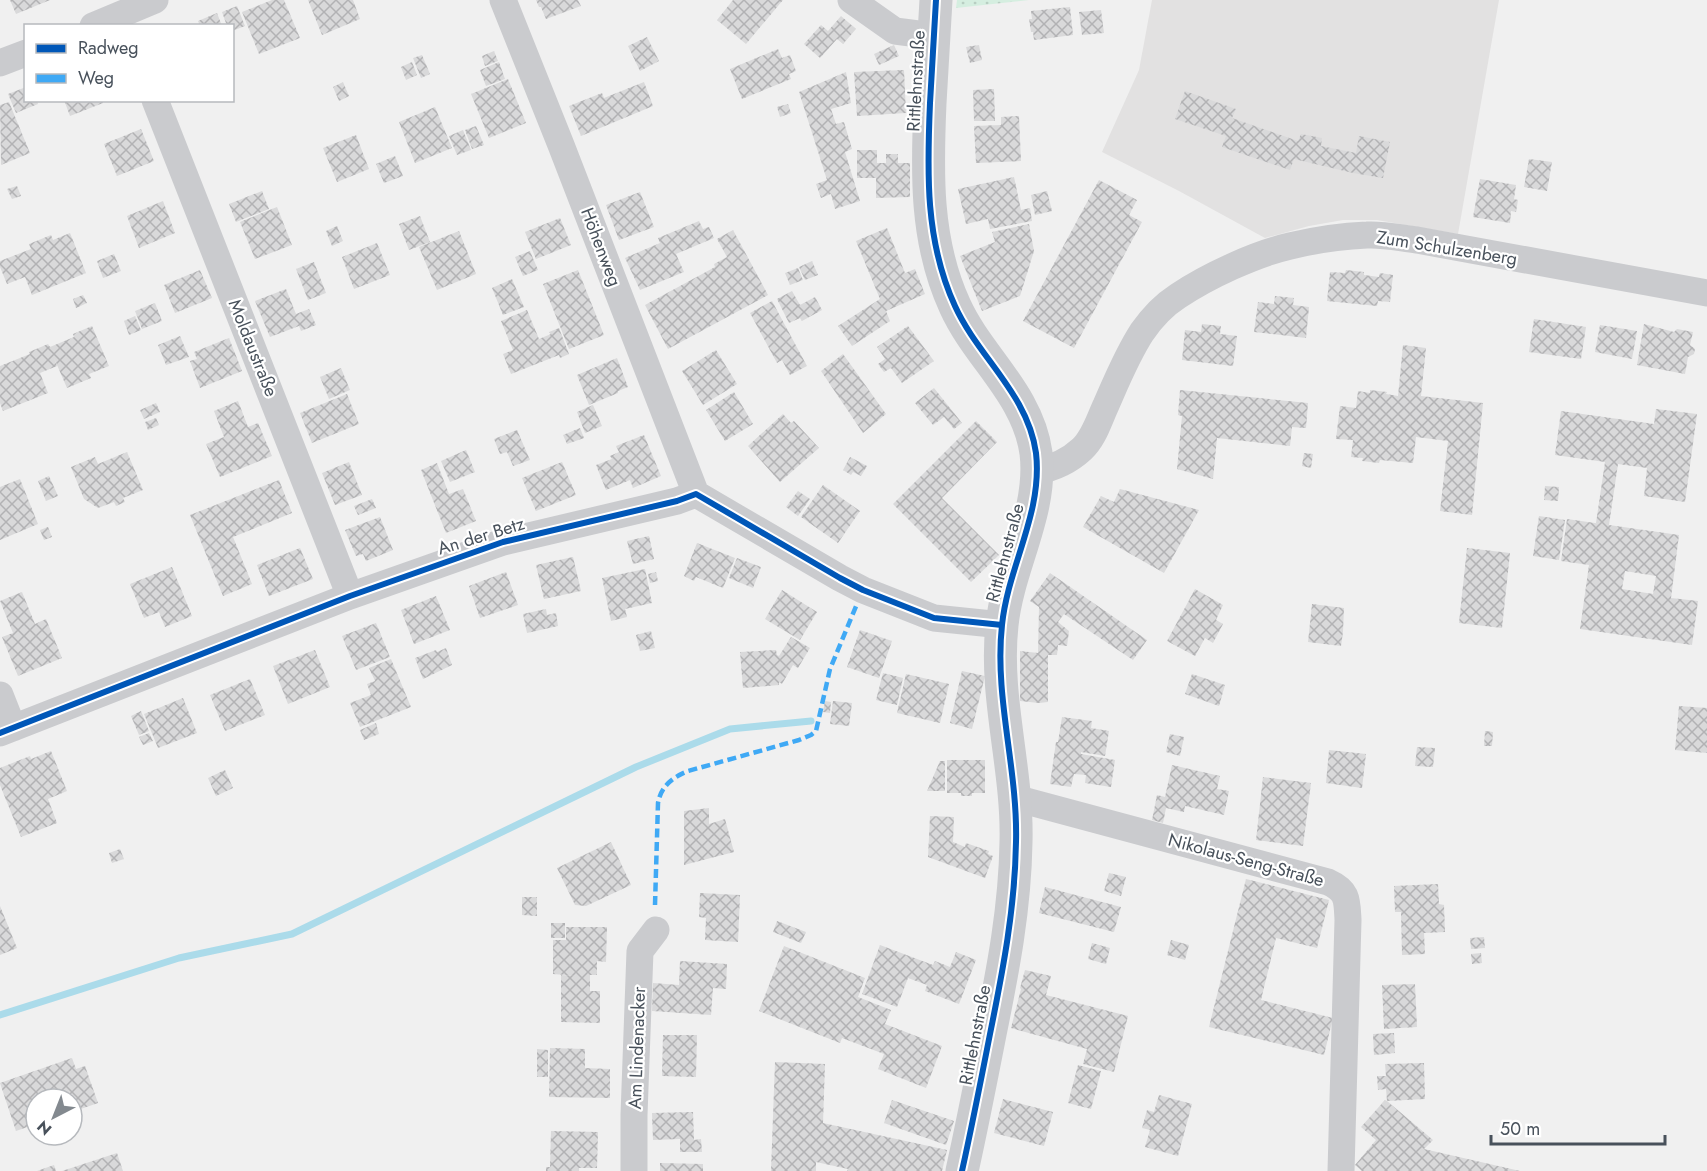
<svg xmlns="http://www.w3.org/2000/svg" width="1707" height="1171" viewBox="0 0 1707 1171" font-family="Jost,sans-serif">
<defs>
<pattern id="grass-dots" width="8" height="8" patternUnits="userSpaceOnUse" patternTransform="scale(1.5)"><rect width="8" height="8" fill="#d5eee0"/><path d="M2 2h.1M6 6h.1" fill="none" stroke="#b8cec2" stroke-width="1.8" stroke-linecap="round"/></pattern>
<pattern id="building-cross-hatch" width="8" height="8" patternUnits="userSpaceOnUse" patternTransform="scale(1.5)"><rect width="8" height="8" fill="#d9d9da"/><path d="M0 0l8 8M0 8l8-8" fill="none" stroke="#b2b2b4"/></pattern>
</defs>
<rect width="100%" height="100%" fill="#f0f0f0"/>
<path fill="#e2e1e1" d="M1152,0H1499L1458,234L1377,220H1343L1309,226L1265,238L1179,191L1102,152L1139,70Z"/>
<path fill="url(#grass-dots)" d="M957,0H1029L956,8Z"/>
<g fill="none" stroke-linecap="round" stroke-linejoin="round">
<path stroke="#abdbea" stroke-width="7" d="M0,1015L179,958L292,934L636,767L730,729L811,721"/>
</g>
<path fill="url(#building-cross-hatch)" fill-rule="evenodd" d="M10,0H50L16,14Z
M272,0H284L300,38L259,54L242,12Z
M308,0H353L360,19L322,35Z
M536,0H578L581,6L546,19L541,7H539Z
M733,0H783L746,44L717,20Z
M237,6L245,26L232,31V26H227L222,12Z
M1070,7L1073,35L1034,40L1033,32H1031L1029,19H1032L1031,11Z
M1101,10L1104,33L1082,35L1079,12Z
M217,13L222,26H200L198,21Z
M841,16L856,29L843,44L837,39L820,58L804,44L821,25L828,31Z
M647,37L659,61L640,71L628,46Z
M894,45L899,56L879,65L874,54Z
M979,45L982,60L970,63L966,47Z
M778,49L782,58L790,55L796,71L789,74L791,79L742,99L730,69Z
M494,51L498,61L485,66L482,56Z
M422,55L430,74L421,78L413,58Z
M412,62L417,75L406,80L401,67Z
M499,62L505,79L486,86L480,70Z
M904,70L906,113L857,116L854,72Z
M846,72L851,103L831,109L836,124L844,122L852,149L845,152L860,201L835,209L831,194L821,198L816,184L827,180L799,92Z
M508,79L526,123L489,138L471,94Z
M343,82L349,96L339,101L333,87Z
M644,82L653,106L581,136L569,106L602,93L604,98Z
M26,87V100H37L38,104L16,113L8,94Z
M994,89L995,121H974L973,90Z
M1185,91L1236,109L1232,118L1298,141L1301,134L1322,138L1321,146L1356,153L1359,136L1390,142L1383,178L1353,173L1294,159L1290,170L1222,147L1226,136L1175,119Z
M64,100H101L103,103L70,116Z
M9,102L30,153L1,165L0,105Z
M788,104L791,113L780,117L777,107Z
M435,107L452,148L415,163L399,122Z
M1019,116L1021,161L976,163L974,126L1001,125V117Z
M476,126L484,145L472,149L465,130Z
M141,129L154,161L117,176L104,144Z
M463,130L471,150L457,155L449,136Z
M356,135L369,169L337,182L323,148Z
M857,150H877V163H886V154H898V163H910V197L876,198V178H857Z
M395,156L403,176L384,183L376,164Z
M1529,159L1552,162L1547,191L1524,187Z
M1014,177L1021,210L1030,208L1032,221L990,229L988,219L966,224L958,189Z
M1480,179L1516,185L1514,199L1518,200L1516,212L1511,211L1510,223L1473,217Z
M1099,180L1137,200L1129,215L1142,222L1074,348L1023,321Z
M17,186L21,196L12,199L7,189Z
M262,191L269,209L236,222L229,204Z
M1047,191L1052,211L1035,215L1031,195Z
M640,192L654,227L619,240L606,205Z
M163,201L175,233L139,248L127,216Z
M277,207L292,245L255,259L240,222Z
M420,216L430,242L409,250L399,224Z
M560,218L571,245L536,259L525,232Z
M699,221L703,229L709,227L714,238L676,254L684,272L640,290L625,258L660,243L658,238Z
M1029,224L1034,251L1020,296L982,311L960,256L995,242L992,232Z
M337,226L343,241L332,246L326,231Z
M887,228L905,273L915,269L925,294L886,311L890,321L852,346L838,326L880,299L856,241Z
M733,230L768,295L668,349L645,305L715,267L714,264L727,257L717,239Z
M459,231L476,274L437,290L419,247Z
M70,233L86,273L32,295L25,277L7,284L0,267V261L31,249L29,244L51,235L53,240Z
M377,243L390,275L354,289L342,257Z
M530,251L538,270L523,276L515,257Z
M114,254L121,271L103,278L97,261Z
M812,261L818,275L805,280L799,267Z
M314,262L326,293L308,300L296,269Z
M798,268L803,280L790,285L785,273Z
M200,270L212,298L175,313L164,285Z
M578,270L604,335L569,349L543,284Z
M1346,270L1364,272V275L1379,277L1380,273L1393,275L1390,302L1378,301L1377,306L1327,301L1330,272L1345,273Z
M512,279L524,307L503,315L492,288Z
M286,289L296,314L309,309L316,325L301,331L299,326L270,337L255,301Z
M792,291L800,305L815,297L822,310L802,321L800,318L789,323L777,299Z
M83,295L87,303L76,308L73,299Z
M1275,296L1294,298L1293,305L1309,307L1306,338L1254,332L1258,302L1274,304Z
M772,301L807,366L790,375L782,360L777,363L750,313Z
M155,303L162,321L142,329L135,311Z
M527,310L539,339L551,334L549,332L559,328L569,354L560,358L559,355L511,374L503,354L513,350L501,321Z
M135,316L141,330L129,335L124,321Z
M1534,319L1586,327L1581,359L1529,352Z
M1202,324L1221,326L1220,334L1237,336L1233,366L1182,360L1185,330L1201,332Z
M1644,324L1674,332L1677,329L1693,332L1690,345L1695,349L1694,354L1688,357L1685,374L1637,365Z
M1600,325L1637,331L1632,359L1595,352Z
M92,326L109,366L89,374L91,378L67,388L54,358L57,366L40,373L48,393L3,411L0,403V366L30,354L29,352L48,344L50,347L74,337L73,334Z
M908,326L934,361L902,383L891,368L884,372L878,364L885,359L877,347Z
M180,336L189,357L166,365L158,345Z
M229,338L242,371L200,388L190,361L197,359L194,352Z
M1403,345L1426,348L1421,396L1483,403L1472,515L1440,511L1448,441L1416,437L1413,463L1380,460L1379,463L1362,461L1363,458L1351,457L1353,440L1336,439L1340,406L1356,408L1358,391L1370,393V390L1387,392L1386,394L1398,396Z
M716,350L737,384L703,405L682,371Z
M843,354L886,414L863,433L821,371Z
M617,358L628,387L618,391V393L589,405L577,375Z
M341,368L350,390L329,399L320,377Z
M934,388L962,423L954,429L944,417L933,425L915,403Z
M1180,390L1308,403L1306,428L1292,427L1290,446L1217,438L1213,479L1177,469L1182,416L1178,415Z
M734,392L753,424L725,441L706,410Z
M347,394L359,424L312,443L300,413Z
M238,401L248,427L258,423L272,456L220,477L206,444L224,437L214,411Z
M156,403L160,412L144,419L140,410Z
M593,405L602,426L585,433L577,412Z
M1656,409L1697,414L1685,502L1644,496L1647,468L1618,464L1609,525L1679,535L1671,598L1698,601L1692,645L1580,629L1589,565L1561,561L1567,519L1602,524L1596,523L1605,462L1555,455L1561,411L1654,424ZM1625,571L1656,576L1653,594L1622,589Z
M783,414L791,423L794,421L819,448L780,482L748,446Z
M156,418L159,425L148,430L145,422Z
M976,421L997,442L942,498L999,555L971,582L893,504Z
M580,428L584,438L567,444L563,435Z
M517,430L530,460L513,466L507,452L500,454L494,439Z
M644,435L661,476L633,488L630,480L606,490L596,465L612,459L610,456L619,452L616,446Z
M466,450L475,472L450,482L441,461Z
M127,452L143,490L123,498L125,502L116,506L114,502L98,508L84,499L71,467L95,457L98,464Z
M1304,453L1313,454L1311,468L1302,466Z
M850,457L867,466L861,476L853,472L851,475L843,470Z
M349,462L362,495L335,505L322,473Z
M562,462L576,495L536,511L522,478Z
M437,463L449,494L463,489L476,521L446,533L421,470Z
M49,476L58,496L46,501L38,481Z
M20,479L38,524L0,540V487Z
M279,480L292,513L233,537L252,584L223,596L190,515Z
M823,485L860,511L838,543L801,517Z
M1545,486L1559,487L1558,501L1544,500Z
M1120,489L1199,510L1164,573L1083,527L1101,496L1114,502Z
M798,491L810,499L798,516L786,507Z
M372,499L376,508L358,515L354,506Z
M1539,516L1565,520L1559,560L1533,556Z
M380,517L393,550L366,561L363,554L356,556L345,530Z
M48,527L52,537L44,540L40,530Z
M649,536L654,559L633,564L627,541Z
M697,543L735,558L723,588L696,577L694,581L684,576Z
M300,548L313,579L269,596L257,565Z
M1467,548L1510,553L1502,628L1459,623Z
M573,557L581,591L544,599L536,565Z
M737,558L761,567L753,588L729,578Z
M172,567L192,616L165,627L159,612L144,618L130,584Z
M645,569L652,603L625,609L627,617L611,621L602,578Z
M506,572L518,605L480,618L469,586Z
M656,572L658,581L650,583L648,574Z
M1050,573L1147,640L1133,660L1064,614L1058,622L1069,631L1067,646L1058,645L1057,655H1048V702L1039,703L1020,701V651L1038,653L1039,607L1030,601Z
M1195,589L1223,605L1216,620L1223,624L1213,643L1205,638L1195,656L1167,641Z
M782,590L817,612L800,640L765,619Z
M22,592L35,624L46,619L62,658L18,676L2,637L13,633L0,601Z
M436,596L450,630L414,644L401,610Z
M1312,604L1344,608L1343,632L1341,646L1308,642Z
M546,609L547,615L556,613L558,626L527,633L523,614Z
M376,623L390,657L356,670L342,636Z
M860,630L892,641L879,678L847,667Z
M651,631L655,648L640,651L636,635Z
M791,637L810,648L798,668L793,665L782,684L779,682V685L743,688L740,652L776,650L777,655L779,656Z
M446,648L452,665L423,679L415,658L436,650L437,652Z
M315,650L330,687L288,704L273,666Z
M391,659L411,707L360,727L350,703L371,695L367,684L375,681L369,668Z
M962,671L985,676L972,729L950,723Z
M883,673L903,678L897,705L876,700Z
M906,674L949,684L940,723L897,713Z
M1192,674L1225,685L1219,706L1185,694Z
M250,679L265,715L225,731L210,695Z
M183,698L197,733L158,748L144,714Z
M825,701L831,702L830,713L823,712Z
M833,701L852,703L849,726L830,724Z
M1679,706L1707,708V753L1675,750Z
M141,711L149,731L139,735L131,716Z
M1062,717L1092,721L1091,728L1109,731L1105,756L1081,752V754L1115,760L1111,787L1085,783L1086,775L1074,774L1071,787L1050,784L1056,742H1058Z
M376,723L379,734L364,740L360,730Z
M1485,731L1493,732L1492,746H1484Z
M149,733L153,741L143,745L139,737Z
M1170,734L1184,737L1180,756L1166,752Z
M1417,747L1435,748L1433,767L1415,766Z
M1329,750L1366,754L1362,788L1326,783Z
M51,751L67,791L48,799L57,823L21,837L0,785V768L30,756L31,759Z
M947,760H985V793H972V796H961V793H947Z
M940,761H945V791H927Z
M1172,765L1220,776L1217,789L1229,791L1224,815L1185,806L1184,812L1166,808L1163,823L1152,820L1157,795L1165,797Z
M225,770L233,788L216,796L208,778Z
M1263,777L1311,783L1303,846L1256,840Z
M709,808V824L725,819L734,852L684,865V811Z
M930,816L954,817L953,842L965,847L966,843L989,851L988,854L993,856L985,878L928,857Z
M611,842L631,885L586,906L575,905L557,868Z
M120,849L124,859L112,863L109,853Z
M1109,873L1126,877L1121,896L1104,891Z
M1246,879L1329,900L1317,948L1276,938L1261,1000L1333,1018L1324,1055L1209,1027Z
M1438,884L1439,904L1444,905L1445,932L1424,933L1425,954L1402,955L1401,912H1395L1394,886Z
M1045,887L1121,907L1114,932L1039,913Z
M700,893L740,895L738,942L705,940L706,918L699,917Z
M522,897H537V916L522,915Z
M0,906L17,948L0,955Z
M777,921L806,932L801,943L773,932Z
M551,923H565V938H551Z
M566,927H607L606,962L597,961V975H590V991H600V1023L561,1022V975L577,976L553,974V940H566Z
M1484,937L1485,948L1471,949L1470,938Z
M1171,940L1189,945L1185,960L1167,955Z
M1092,943L1110,948L1106,964L1088,959Z
M880,945L933,965L935,961L950,967L956,952L976,960L959,1004L925,991L927,985L908,978L897,1007L862,994Z
M784,946L865,978L858,997L891,1010L885,1024L942,1046L926,1088L878,1069L884,1054L842,1038L840,1043L759,1011Z
M1481,953L1482,963L1472,964L1471,954Z
M680,961L727,964L726,989L713,988L711,1015L652,1011L653,983L679,985Z
M1025,970L1051,976L1046,995L1128,1016L1114,1072L1083,1064L1087,1049L1011,1028L1021,989L1020,988Z
M1415,984L1417,1027L1384,1029L1382,985Z
M1394,1033L1395,1053L1374,1055L1373,1034Z
M663,1035H697L696,1077L662,1076Z
M550,1048L585,1049V1068L610,1069V1098L549,1097Z
M537,1049L548,1050V1077H537Z
M72,1058L76,1069L85,1066L98,1103L72,1112V1099H36V1124L16,1131L0,1083Z
M775,1062L825,1064L823,1123L947,1150L942,1171H847L848,1169L816,1162V1171H771Z
M1424,1063L1425,1099L1387,1101L1433,1140L1424,1149L1520,1171H1362L1355,1165L1376,1140L1361,1127L1385,1100L1387,1101L1386,1089L1378,1090L1377,1076H1386L1385,1064Z
M1078,1065L1101,1071L1091,1109L1068,1103Z
M1159,1095L1192,1104L1178,1156L1145,1147L1150,1130L1142,1128L1147,1110L1154,1112Z
M1003,1099L1053,1112L1044,1146L994,1133Z
M892,1100L954,1121L946,1145L884,1123Z
M693,1112L694,1140L701,1139L702,1152H680V1139L653,1140L652,1113Z
M551,1131L598,1132L597,1168H579V1171H546V1167H550Z
M117,1153L123,1171H62Z
M660,1163L703,1164V1171H660Z
M54,1165L56,1171H37Z"/>
<g fill="none" stroke-linecap="round" stroke-linejoin="round">
<path stroke="#cacbce" stroke-width="27" d="M503,0L561,145L696,494
M851,0L895,31L934,36
M93,26L155,0
M0,63L26,53
M155,100L350,596
M1037,471C1054,468 1069,461 1082,449C1094,438 1099,420 1106,405C1117,380 1127,355 1142,332C1151,319 1164,305 1178,296C1208,276 1255,254 1290,246C1315,240 1341,236 1367,235C1383,234 1400,238 1417,240L1707,293
M0,695L13,728
M0,733L350,596L503,542L677,501L696,494L840,578L863,590L934,618L1002,625
M1015,798L1328,882C1348,891 1347,900 1348,920L1341,1171
M634,1171V1115L640,951L656,930"/>
<path stroke="#cacbce" stroke-width="33" d="M936,0C934,34 932,69 930,103C927,172 925,241 955,306C978,357 1028,394 1036,453C1043,513 1008,566 1002,625C994,697 1018,769 1016,842C1015,908 1003,970 990,1034C981,1080 972,1126 962,1171"/>
<path stroke="#3fa9f5" stroke-width="4.5" stroke-dasharray="9 4.5" stroke-linecap="butt" d="M655,905L658,803C661,786 673,777 688,771L799,740L811,735L816,731L830,669L857,604"/>
<defs>
<path id="cycleway" d="M936,0C934,34 932,69 930,103C927,172 925,241 955,306C978,357 1028,394 1036,453C1043,513 1008,566 1002,625C994,697 1018,769 1016,842C1015,908 1003,970 990,1034C981,1080 972,1126 962,1171
M0,733L350,596L503,542L677,501L696,494L840,578L863,590L934,618L1002,625"/>
</defs>
<use href="#cycleway" stroke="#fff" stroke-width="10"/>
<use href="#cycleway" stroke="#0057b8" stroke-width="6"/>
</g>
<g text-anchor="middle" stroke-width="4.5" stroke-linejoin="round" paint-order="stroke">
<g font-size="18" fill="#48515b" stroke="#fff">
<text transform="translate(916 81) rotate(-87)" y="6">Rittlehnstraße</text>
<text transform="translate(601 247) rotate(69)" y="6">Höhenweg</text>
<text transform="translate(1447 248) rotate(9)" y="6">Zum Schulzenberg</text>
<text transform="translate(253 348) rotate(68)" y="6">Moldaustraße</text>
<text transform="translate(481 536) rotate(-17)" y="6">An der Betz</text>
<text transform="translate(1005 553) rotate(-75)" y="6">Rittlehnstraße</text>
<text transform="translate(1246 860) rotate(15)" y="6">Nikolaus-Seng-Straße</text>
<text transform="translate(975 1035) rotate(-79)" y="6">Rittlehnstraße</text>
<text transform="translate(637 1048) rotate(-88)" y="6">Am Lindenacker</text>
</g>
</g>
<rect x="24" y="24" width="210" height="78" fill="#ffffff" stroke="#b6b9bd" stroke-width="1.5"/>
<rect x="36" y="44" width="30" height="9" fill="#0057b8" stroke="#b6b9bd" stroke-width="1.5"/>
<text x="78" y="54" font-size="18" fill="#48515b">Radweg</text>
<rect x="36" y="74" width="30" height="9" fill="#3fa9f5" stroke="#b6b9bd" stroke-width="1.5"/>
<text x="78" y="84" font-size="18" fill="#48515b">Weg</text>
<g transform="translate(54 1117) rotate(222)"><circle r="28" fill="#ffffff" stroke="#b6b9bd" stroke-width="1.5"/>
<path d="M0-4.5L10 22L0 15L-10 22Z" fill="#83898f"/>
<text y="-9" font-size="16" font-weight="bold" text-anchor="middle" fill="#48515b">N</text>
</g>
<path d="M1491 1135v9h174v-9" fill="none" stroke="#48515b" stroke-width="3"/>
<text x="1500" y="1135" font-size="18" fill="#48515b" stroke="#ffffff" stroke-width="4.5" paint-order="stroke">50 m</text>
</svg>
